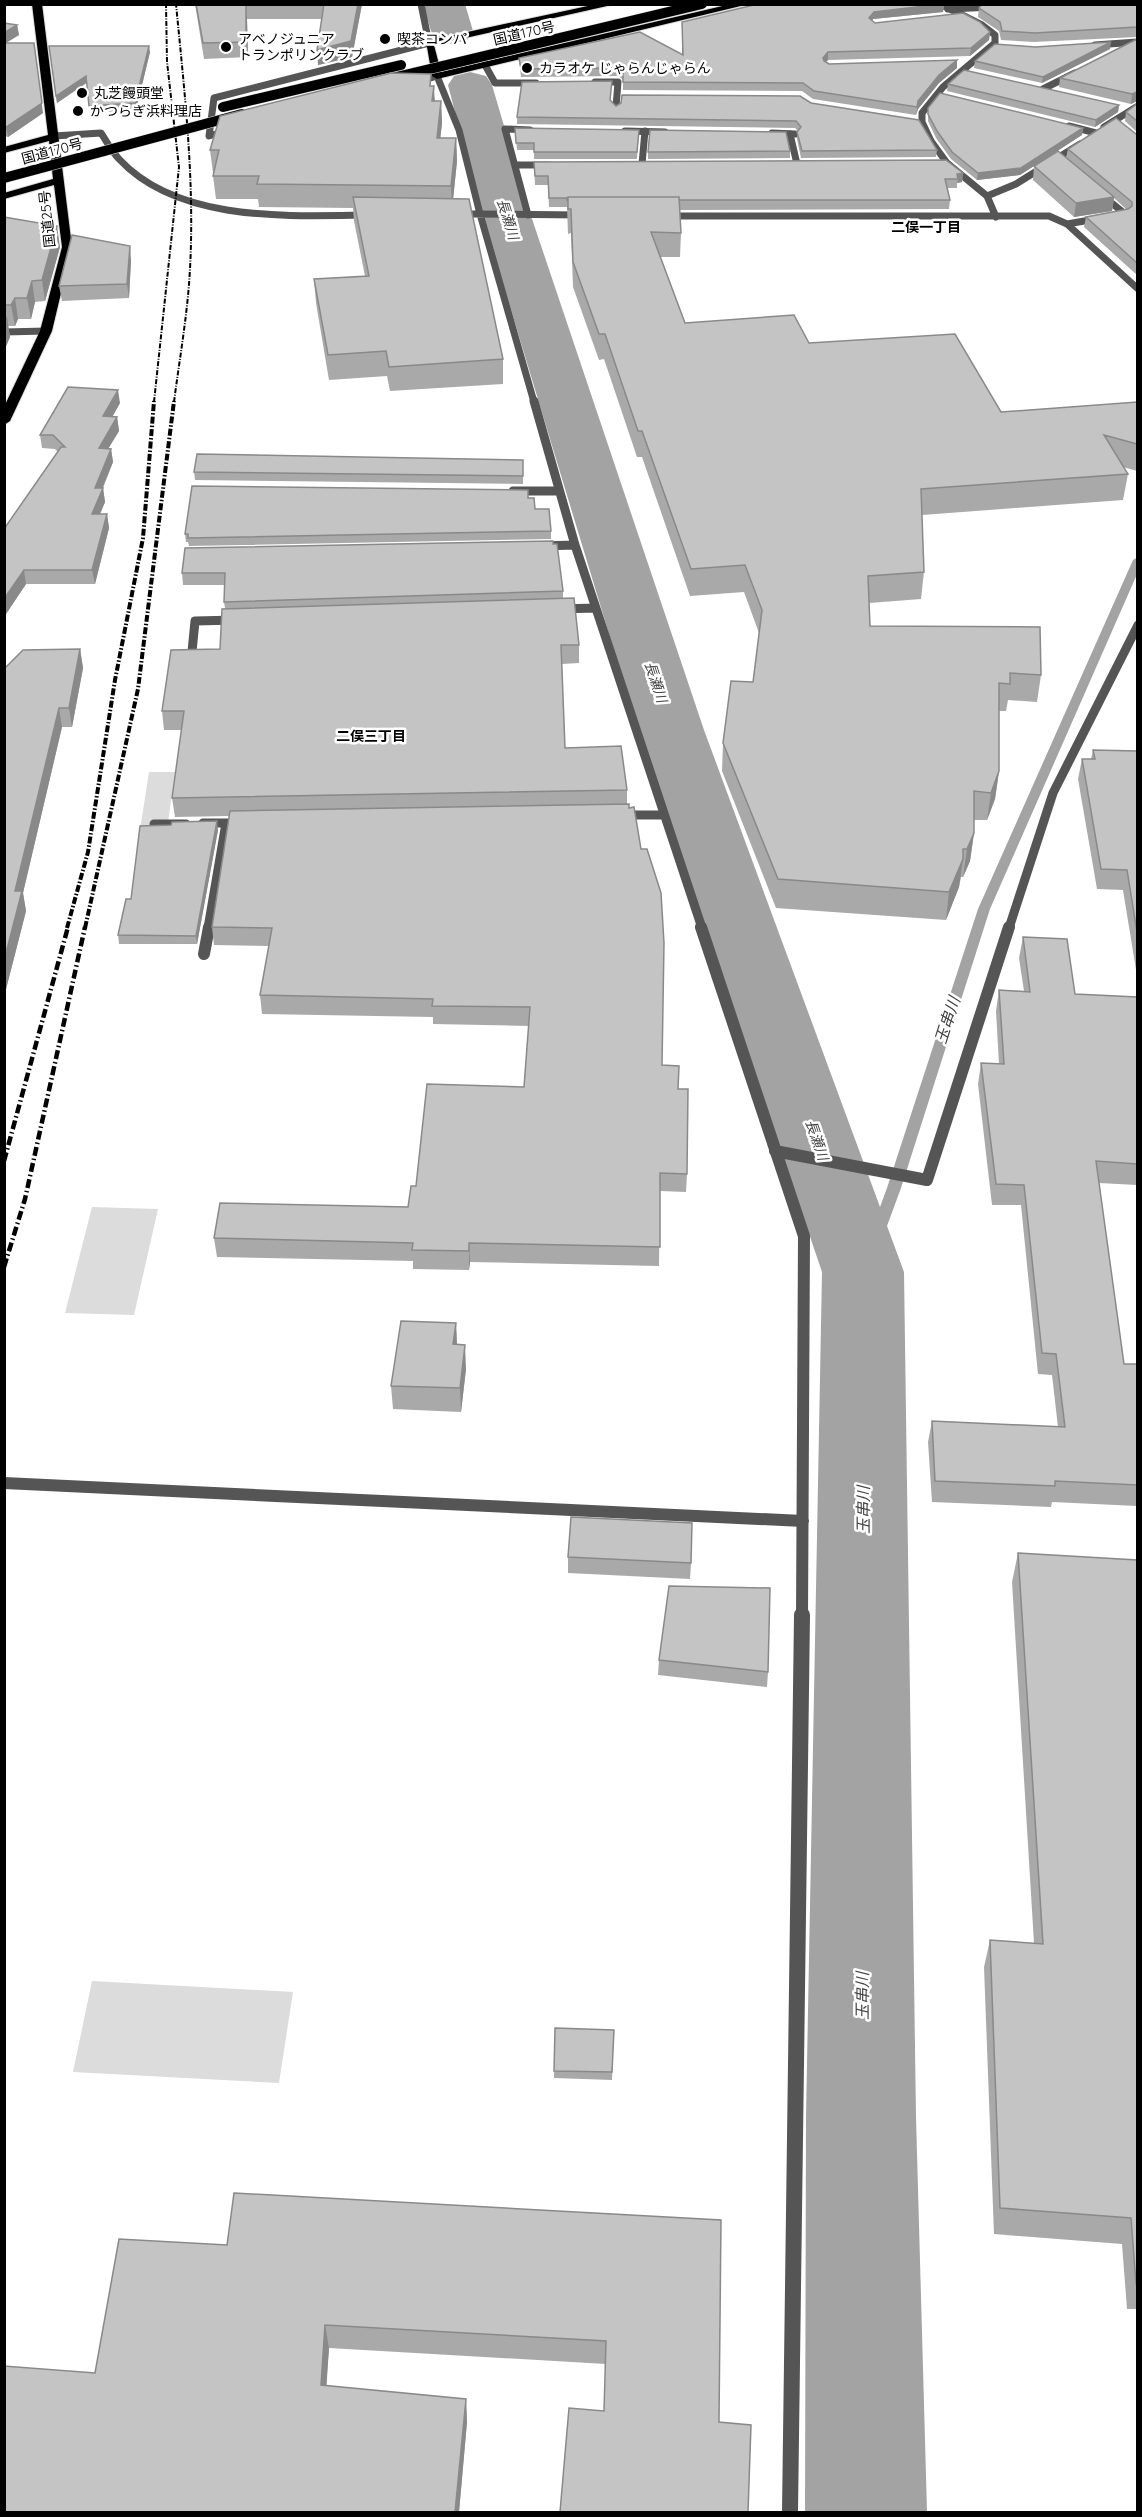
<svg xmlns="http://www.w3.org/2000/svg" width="1142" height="2517" viewBox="0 0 1142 2517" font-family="Quicksand,'Noto Sans JP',sans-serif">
<rect width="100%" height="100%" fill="#fff"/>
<path fill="#dcdcdc" d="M149,772H175L167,830H140Z
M92,1207L158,1209L134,1315L65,1313Z
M92,1981L293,1992L279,2083L73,2072Z"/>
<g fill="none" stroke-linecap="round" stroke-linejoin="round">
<path fill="#a3a3a3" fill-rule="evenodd" d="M1138,557V572L990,909L901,1188L870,1272L868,1275H858L856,1272L887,1188L978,909L1133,560Z"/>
<path fill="#a3a3a3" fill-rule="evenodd" d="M423,4H465L473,31L467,40L452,44L437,40L431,31Z
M470,72L486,76L492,85L527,204L704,730L904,1272L916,2117L927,2512H805L806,2117L822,1272L638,730L479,204L448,85L454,76Z"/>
<defs>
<path id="highway" d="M32,4H42L72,247L52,331L10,421L4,425V407L40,331L62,247L54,185L4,199V193L53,179L49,141L4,153V147L48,135Z
M597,4H616L434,45L441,72L731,4H749L437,79L432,76L426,41Z"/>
</defs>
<use href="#highway" stroke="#dbdbdb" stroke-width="2"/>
<path stroke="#555" stroke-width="7" d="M948,9L995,7
M790,134L797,164
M642,164L645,131"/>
<path stroke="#555" stroke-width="7" d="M940,4L982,25L995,35V43L943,87L922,113V122L931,141L947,163L987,196L996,217
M1095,45L1137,42L1128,47
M485,65L495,83H536
M424,80L437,76L459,130L480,214L534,402
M595,82H618L616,107
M1043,89L1075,73
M1069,126L1096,133
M1104,127L1138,106
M230,130L209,136L214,98L429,43L421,4
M625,131L665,132
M772,133L795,134
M54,136L101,133C107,142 112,152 119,159C178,223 290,216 369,215
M515,165H550
M987,196L1016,184L1080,144
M473,214L582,215
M528,215L505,129L530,130
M665,216H1049L1067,224L1138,289
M1067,224L1125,214L1102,195
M4,332L46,331"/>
<path stroke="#555" stroke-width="9" d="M534,401L575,545L702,928
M513,491H559
M541,546L575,545
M560,609L595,608
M191,662L195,621L237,620
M620,815H663
M203,823H243
M154,824H186
M208,928L226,823
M1009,928L1053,793L1138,625"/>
<path stroke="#555" stroke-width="12" d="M701,927L804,1236L802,1617
M204,954L209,927
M775,1151L927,1180L1009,927
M4,1483L803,1521"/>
<path stroke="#555" stroke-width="16" d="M790,2512L802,1615"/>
<use href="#highway" fill="#000" fill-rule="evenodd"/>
<path stroke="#000" stroke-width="2" stroke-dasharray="5 1.5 1 1.5" stroke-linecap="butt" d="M154,402L179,167L167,62L166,4
M174,402C179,363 186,323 189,284C196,191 185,97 176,4"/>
<path stroke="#000" stroke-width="4" stroke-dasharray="7 2 1.5 2" stroke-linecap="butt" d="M67,928L88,852L115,680L143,538L154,401
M85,928L138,689L174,401"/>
<path stroke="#000" stroke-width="4.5" stroke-dasharray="9 3 1.5 3" stroke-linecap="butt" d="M4,1161L68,927
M4,1267L25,1199L85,927"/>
<defs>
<path id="highway-bridge" d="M388,79L702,4
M223,107L401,65
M4,178L242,114"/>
</defs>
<use href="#highway-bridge" stroke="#dbdbdb" stroke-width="11" stroke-linecap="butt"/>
<use href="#highway-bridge" stroke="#000" stroke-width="10"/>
</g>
<path fill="#a9a9a9" d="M195,4H362L352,57L318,65L322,19H247L248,57L204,59Z
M944,4L943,12L873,19L872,21L875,23L990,32L989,40L970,56L828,60L826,62L829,64L957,60V68L939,83L918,109L916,115L813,99L802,91L623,90V80L619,76L521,77L519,58L682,55V22Z
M1137,4V37L1034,42L1001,40L999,31L978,17L979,8Z
M4,23L17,25L19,35L6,43L43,113L8,137L4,136Z
M1137,39V101L1131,104L1059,87L1060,78Z
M49,46L150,52L136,110L90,113L87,83L57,103Z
M1035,47L1110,49L1042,83L974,68L975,61Z
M948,84L1119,105L1118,112L1095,127L947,91Z
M432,86L435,101H441L442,123L440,138H456L457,161L453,199L503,359V384L390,391L387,376L329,380L316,303L314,279L365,276L354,221L353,208L259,207L258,199H216L213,176L214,173H213L210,150Z
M611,101L616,106L811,103L937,150L936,157L801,158L797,139L798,131L795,128L517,124V117Z
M1137,104V132L1125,121L1126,112Z
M928,108L1083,128L1082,135L1020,175L977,180L951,159L936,138L928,121Z
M515,128L639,130L637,159H534V150H517Z
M1136,134H1137V275L1084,227L1086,217L1127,210L1114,198L1112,211L1074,217L1033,180L1034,166L1066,158L1068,149Z
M790,151V158L648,159V152Z
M534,162L963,173L962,182L957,183V188H947L950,200L949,209L680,210L681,233L680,257H660L685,323L809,343L1001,412L1137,402V471L1123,467L1128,474L1123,500L922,515L924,572L921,599L869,603L870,626L1041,675L1037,702L1008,700L1006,711H999V771L995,799L987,820H974V833L970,861L963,877H961L959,887L946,920L776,908L722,771L723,743L753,682L759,633L744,592L690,596L642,457H637L604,359L599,360L573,287L571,233L568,234L567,207H549L548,185H535Z
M4,217L60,247L45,301L35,302L31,319H18L15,326H8L10,337L4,351Z
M131,260L129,298L62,301L59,286Z
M120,403L112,417H117L119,431L108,449H111L113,462L103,488L105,502L100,514H107L109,528L95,584H26L4,617L58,452L55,449L42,448L40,435Z
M523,460V484L195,480L194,472Z
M528,498L551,531V539L189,546L188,542H186L185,534Z
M553,541L563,591V598L579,645V663L562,664L565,748L627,790V804L662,1065L678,1089L687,1174L686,1192L660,1191L659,1266L470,1262L469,1270L413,1269V1261L217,1257L214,1238L408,1207L416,1186L524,1087L529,1026L433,1024V1017L262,1014L260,995L269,946L214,945L212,927L229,816L175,817L172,798L182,730H164L162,711L220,649L225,608L224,602L225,585H183L182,573Z
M80,649L83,668L72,727H62L23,893L26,911L4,997V669Z
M1093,750L1137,751V976L1123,890L1097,889L1078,779L1082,759H1091Z
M171,825L218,830L197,944H119L118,935L131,899Z
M1023,937L1075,994L1137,997V1185L1099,1183L1124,1364H1137V1506L1052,1502L1051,1507L932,1502L928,1442L932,1421L1058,1427L1052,1375L1038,1374L1021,1205H992L978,1084L981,1063L999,1064L996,1011L999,990L1024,991L1019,958Z
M456,1323L457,1345L466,1369L461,1412L393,1409L391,1386Z
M1018,1553L1137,1560V2309H1127L1122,2244L994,2234L984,1967L990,1940L1034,1943L1012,1582Z
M568,1557L691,1563L690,1579L568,1573Z
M659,1660L768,1672L767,1687L658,1675Z
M555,2028L614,2030L612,2080L554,2078Z
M721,2220L604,2411L606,2364L329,2348L326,2386L466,2399L467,2422L459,2512H4L95,2373L227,2245Z"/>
<path fill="#898989" d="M246,4L247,19L248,57L246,42Z
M358,4H362L352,57L318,65L317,50Z
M944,4L943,12L873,19L869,26V18L874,12Z
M17,25L19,35L4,44V33Z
M990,32L989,40L970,56L971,48Z
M1111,42L1110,49L1042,83L1043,77Z
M34,43L43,113L8,137L6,127Z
M149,46L150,52L136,110L135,103Z
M828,52V60L822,66L823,58Z
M957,60V68L939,83L918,109L916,115L918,101L939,75Z
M86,76L87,82L57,103L56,96Z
M434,86L435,108L432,101Z
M1137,92V101L1131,104L1132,94Z
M441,101L442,123L438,161L437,138Z
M1119,105L1118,112L1095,127L1096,120Z
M1083,128L1082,135L1020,175L977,180L978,173Z
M456,138L457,161L452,210L451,186Z
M963,173L962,182L957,183L958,179L957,174Z
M1114,197L1112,211L1074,217L1076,203Z
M57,226L60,247L45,301L42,280Z
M130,246L131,260L129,298L127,284Z
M32,281L35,302L31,319L27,298Z
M15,298L18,319L15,326L11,305Z
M7,316L10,337L4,351V321Z
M118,390L120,403L105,430L103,416Z
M117,417L119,431L100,462L99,448Z
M111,449L113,462L97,501L95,488Z
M103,488L105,502L94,528L92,514Z
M107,514L109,528L95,584L92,570Z
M24,570L26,584L4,617V599Z
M80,649L83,668L72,727L69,708Z
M59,708L62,727L23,893L26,911L4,997V961L15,891Z
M999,771L995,799L987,820L991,793Z
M217,821L218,830L197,944L196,936Z
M974,833L970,861L963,877L967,849Z
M963,859L959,887L946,920L949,892Z
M469,1243L470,1262L469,1270Z
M456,1323L457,1347L453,1344Z
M465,1345L466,1369L461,1412L460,1388Z
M325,2325L329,2348L325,2408L321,2385Z
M466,2399L467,2422L459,2512H455Z"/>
<path fill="#c4c4c4" stroke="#898989" stroke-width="1.5" d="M196,4H246V42L203,43Z
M324,4H358L351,41L317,50Z
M758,4H942L874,12L869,18L875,23L963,13L980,22L990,32L971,48L828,52L823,58L824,61L829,64L957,60L939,75L918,101L917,107L814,91L803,83L623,82V72L619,68L521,69L519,58L640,32L683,55L682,22Z
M982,4H1137V27L1035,33L1002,31L1000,22L979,8Z
M4,23L17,25L4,33Z
M1137,39V92L1132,94L1060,78Z
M1111,42L1043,77L975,61L995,44L1035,47Z
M4,43H34L42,103L6,127L4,126Z
M49,46H149L135,103L89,106L86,76L56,96Z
M964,70L1119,105L1096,120L948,84Z
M391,73L431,74L430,86H434L432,101H441L437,138H456L451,186L257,184L259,176H213L219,150H210L220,116Z
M612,81L610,100L616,106L621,103L622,95L800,96L811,103L919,120L937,150L802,151L797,132L801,127L796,121L517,117L522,82Z
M940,93L1083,128L1021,168L978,173L952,152L937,131L928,114V108Z
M1137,104V121L1126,112Z
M1116,118L1136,134H1137V263L1086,217L1128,209L1132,206V202L1068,149Z
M515,128L639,130L637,152H534V143H516Z
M650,130L786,132L790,151L648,152Z
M1058,151L1114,197L1076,203L1034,166Z
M946,160L963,173L957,174L958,179H945L950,200H679V197H568L567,201V198H549L548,176H535L534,162Z
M353,197L469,199L503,359L389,367L386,351L328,355L314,279L369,276Z
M568,197H679L681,233L651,232L685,323L794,315L809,343L955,334L1001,412L1137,402V444L1104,435L1128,474L921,489L924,572L868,576L870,626L1040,627L1041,675L1010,673V684L999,683V771L991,793L974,791V833L967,849H963V859L949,892L778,879L723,743L731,681L753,682L762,610L745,565L691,569L642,431H638L605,334H599L573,262L571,209H568Z
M4,217L57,226L42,280L32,281L27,298H15L11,305H4Z
M72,235L130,246L127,284L59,286Z
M68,387L118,390L103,416L117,417L99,448L111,449L95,488H103L92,514H107L92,570H24L4,599V529L61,447H65L53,435H40Z
M197,454L523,460V476L194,472Z
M192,486L528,490V498H534L535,509H549L551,531L188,538V534H185Z
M553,541V544H557L563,591L224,602L225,573H182L185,548Z
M574,598L579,645H561L565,748L621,746L627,790L172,798L184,711H162L171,650L220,649L222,609Z
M80,649L69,708H59L15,891H22L4,961V669L23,650Z
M1093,750L1137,751V932L1127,870L1101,869L1082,759H1095Z
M629,804V808L634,807L641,849H647L661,893L664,943L662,1065L679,1066L678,1089H688L687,1174L660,1173V1247L469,1243V1251L412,1250L413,1243L214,1238L220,1203L408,1207L411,1186H416L427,1084L524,1087L530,1007L432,1006L433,999L260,995L272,928L212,927L230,811Z
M217,821L196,936L118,935L126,899H131L140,826L171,825L172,822Z
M1023,937L1067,939L1075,994L1137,997V1164L1096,1161L1124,1364H1137V1485L1055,1481V1486L935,1481L932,1421L1065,1427L1056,1354L1042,1353L1024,1185L996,1184L981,1063L1004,1064L999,990L1030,992Z
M401,1321L456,1323L453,1344L465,1345L460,1388L391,1386Z
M571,1517L692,1523L691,1563L568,1557Z
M1018,1553L1137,1560V2284H1136L1131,2218L1000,2208L990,1940L1043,1944Z
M669,1586L770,1588L768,1672L659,1660Z
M555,2028L614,2030L612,2072L554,2071Z
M234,2193L721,2220L719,2422L751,2425L748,2512H560L569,2408L604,2411L606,2341L325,2325L321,2385L466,2399L455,2512H4V2366L95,2373L119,2239L227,2245Z"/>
<g fill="#000" stroke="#fff" stroke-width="2">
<circle cx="385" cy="39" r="6"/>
<circle cx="226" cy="47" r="6"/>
<circle cx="527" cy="68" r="6"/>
<circle cx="82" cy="93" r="6"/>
<circle cx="78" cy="111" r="6"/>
</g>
<g text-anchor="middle" stroke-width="5" stroke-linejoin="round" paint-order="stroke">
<g font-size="14" fill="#000" stroke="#fff">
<text transform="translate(524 33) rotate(-13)" y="5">国道170号</text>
<text transform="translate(52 151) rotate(-15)" y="5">国道170号</text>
<text transform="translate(47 219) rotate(-96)" y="5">国道25号</text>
</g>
<g font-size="14" fill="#000" stroke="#fff" text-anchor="start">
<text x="238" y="44">アベノジュニア<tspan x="238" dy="16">トランポリンクラブ</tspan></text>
<text x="397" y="44">喫茶コンパ</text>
<text x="539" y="73">カラオケ じゃらんじゃらん</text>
<text x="94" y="98">丸芝饅頭堂</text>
<text x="90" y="116">かつらぎ浜料理店</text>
</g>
<g font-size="14" font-style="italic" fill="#444" stroke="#fff">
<text transform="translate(508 219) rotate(73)" y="5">長瀬川</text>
<text transform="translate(656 682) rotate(72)" y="5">長瀬川</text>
<text transform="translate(817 1140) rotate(71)" y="5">長瀬川</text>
</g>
<g font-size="14" font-weight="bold" fill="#000" stroke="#fff">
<text x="926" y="232">二俣一丁目</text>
<text x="371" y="741">二俣三丁目</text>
</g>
<g font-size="16" font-style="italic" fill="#444" stroke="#fff">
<text transform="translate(947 1020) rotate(-72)" y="6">玉串川</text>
<text transform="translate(863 1510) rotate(-90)" y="6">玉串川</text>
<text transform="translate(862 1996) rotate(-90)" y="6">玉串川</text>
</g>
</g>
<rect width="1142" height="2517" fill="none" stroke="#000000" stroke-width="12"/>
</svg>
